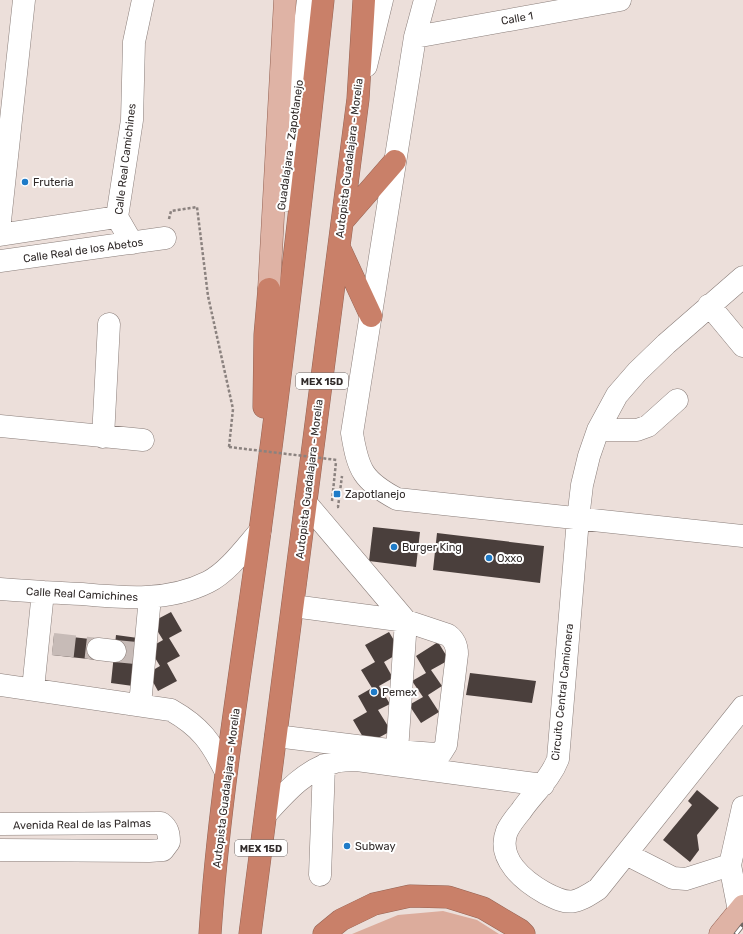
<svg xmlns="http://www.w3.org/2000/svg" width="743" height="934" viewBox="0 0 743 934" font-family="Rubik,sans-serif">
<rect width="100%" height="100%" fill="#ecdfda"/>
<path fill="#dcac9c" d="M443,911L477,920L499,934H352L398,915Z"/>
<path fill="#4a3f3c" d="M373,527L420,532L416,567L369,561Z
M437,533L544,546L540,583L433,570Z
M171,612L182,631L169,638L180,656L167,663L177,681L158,691L148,673L160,666L149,648L163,640L152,622Z
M389,632L401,652L384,662L393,678L379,686L390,704L378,710L391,731L367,744L353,720L367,712L358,696L372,688L361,670L375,662L365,645Z
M54,635L99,640L97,660L52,655Z
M116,635L138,638L133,686L111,683Z
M438,642L449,660L431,670L442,686L428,695L439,712L421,723L409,705L423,697L412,681L426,673L416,656Z
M470,673L536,681L532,703L466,695Z
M697,790L719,808L697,835L699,850L690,862L663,840L692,805L688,801Z"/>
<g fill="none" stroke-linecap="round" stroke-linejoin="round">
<path stroke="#c7bbb7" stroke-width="22" stroke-dasharray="22 11" stroke-linecap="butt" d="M53,644L98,649
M115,651L136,653"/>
<defs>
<path id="minor" d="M425,0L415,37L352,433C358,470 363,481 397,499L743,536
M415,37L620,0
M366,66L382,0
M283,201L308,0
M0,221L24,0
M0,235L117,217
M132,243L117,217L132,120L134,42L143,0
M0,261L165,238
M743,277L666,344L637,372L617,395L598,430L589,456L582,485L578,519L558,759C550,780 533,793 521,811C516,817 510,825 507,831C496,859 524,881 545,893C570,906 575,904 598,889L743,707
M709,305L743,346
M0,426L143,440
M598,430H637L648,426L677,400
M103,437L109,324
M306,503L406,621L397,751
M0,589C27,591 55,593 82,594C125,598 168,602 208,582C228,572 246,547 260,531
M98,649L115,651
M0,685L171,710C201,727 211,742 226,772
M33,689L43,592
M140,705L150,597
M276,736L397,751L435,754L441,753L446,745L457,654C457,646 455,640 448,635L406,621L293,606
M266,814C286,792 306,769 335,762C342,760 350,760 357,760L543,785
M0,824L161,823C168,828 169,834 169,842L163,850L149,851L0,850
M626,854L673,878L686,879L730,865
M320,875L324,765
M739,911L730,865L743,807"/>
<path id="major" d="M269,289L285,0
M720,934L743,906"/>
<path id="highway" d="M342,222L395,161
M339,247L371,316
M264,407L265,335L269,289
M210,934C219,799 242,665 260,531C284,354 304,177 323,0
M250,934L358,99L364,0
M324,934L341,920L374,904L410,896L448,897L483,908L520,930L524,934"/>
</defs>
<use href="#minor" stroke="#8a7e7a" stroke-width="23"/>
<use href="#major" stroke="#946253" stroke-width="23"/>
<use href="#highway" stroke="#946253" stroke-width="23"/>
<path stroke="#8b827f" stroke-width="2.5" stroke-dasharray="3 2" stroke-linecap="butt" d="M169,219L171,211L197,207L208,296L233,409L229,447
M332,501L336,462
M337,507H338L342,476"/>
<use href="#minor" stroke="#fff" stroke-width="22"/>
<use href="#major" stroke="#dfb3a5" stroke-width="22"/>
<use href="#highway" stroke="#c98069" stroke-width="22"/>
<defs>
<path id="rail" d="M736,934L743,925"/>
</defs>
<use href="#rail" stroke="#6e6663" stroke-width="4.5"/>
<use href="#rail" stroke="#fff" stroke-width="3" stroke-dasharray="9" stroke-linecap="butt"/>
<path stroke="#8b827f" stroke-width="2.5" stroke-dasharray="3 2" stroke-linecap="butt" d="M229,447L337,460"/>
</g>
<g fill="#1e7bc8" stroke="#fff" stroke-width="1.5">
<circle cx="25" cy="182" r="4"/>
<rect x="333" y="490" width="8" height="8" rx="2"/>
<circle cx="394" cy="547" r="4"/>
<circle cx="489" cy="558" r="4"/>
<circle cx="374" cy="692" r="4"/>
<circle cx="347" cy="846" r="4"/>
</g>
<g text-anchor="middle" stroke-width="4" stroke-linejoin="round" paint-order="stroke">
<g fill="#fff" stroke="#6f6b6a" stroke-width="1">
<rect x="296" y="373" width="52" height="16" rx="3"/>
<rect x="235" y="840" width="52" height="16" rx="3"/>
</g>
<g font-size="10" font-weight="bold" fill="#312b2a">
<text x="322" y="385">MEX 15D</text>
<text x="261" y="852">MEX 15D</text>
</g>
<g font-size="11" fill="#312b2a" stroke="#fff">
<text transform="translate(517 18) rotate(-10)" y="4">Calle 1</text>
<text transform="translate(290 145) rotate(-82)" y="4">Guadalajara - Zapotlanejo</text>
<text transform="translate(349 158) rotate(-83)" y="4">Autopista Guadalajara - Morelia</text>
<text transform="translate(125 159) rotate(-83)" y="4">Calle Real Camichines</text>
<text transform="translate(83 250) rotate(-8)" y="4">Calle Real de los Abetos</text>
<text transform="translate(309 479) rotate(-83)" y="4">Autopista Guadalajara - Morelia</text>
<text transform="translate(82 594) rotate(3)" y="4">Calle Real Camichines</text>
<text transform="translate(562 692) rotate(-84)" y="4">Circuito Central Camionera</text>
<text transform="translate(226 788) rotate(-83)" y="4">Autopista Guadalajara - Morelia</text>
<text transform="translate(82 824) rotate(-1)" y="4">Avenida Real de las Palmas</text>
</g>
<g font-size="11" fill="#312b2a" stroke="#fff" text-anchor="start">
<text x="33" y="186">Fruteria</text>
<text x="345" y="498">Zapotlanejo</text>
<text x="402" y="551">Burger King</text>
<text x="497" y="562">Oxxo</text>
<text x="382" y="696">Pemex</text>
<text x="355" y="850">Subway</text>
</g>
</g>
</svg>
